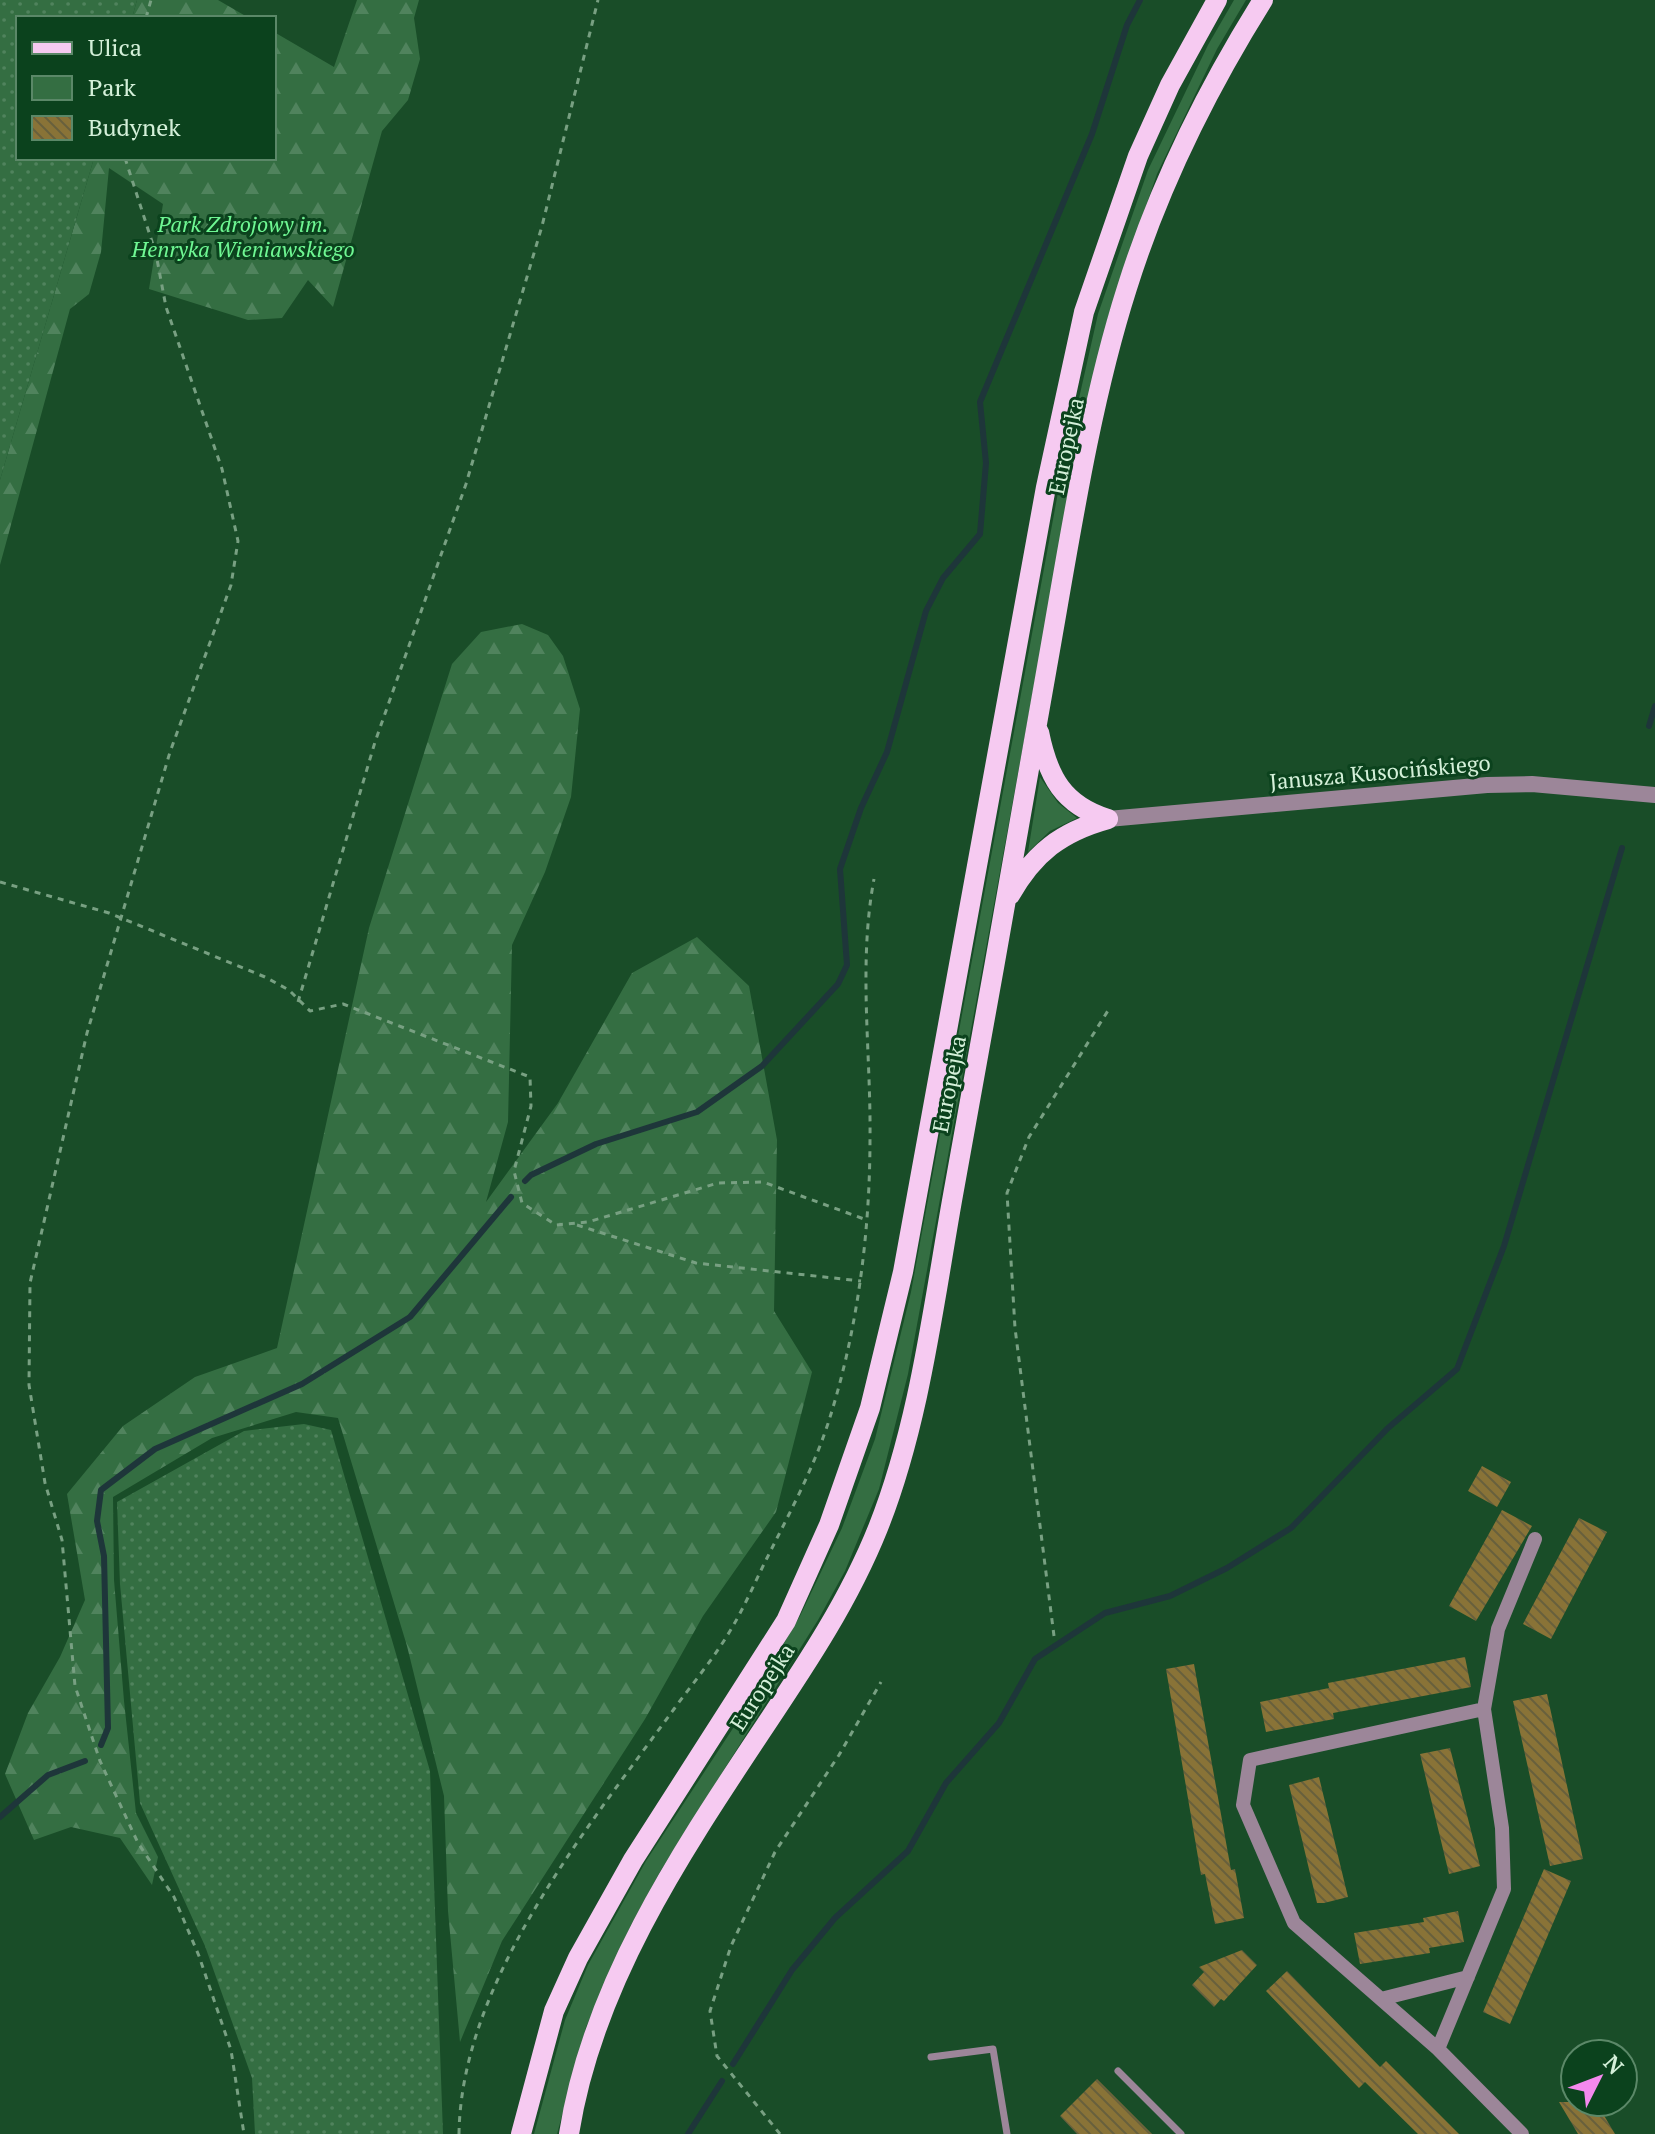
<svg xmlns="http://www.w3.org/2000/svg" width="1655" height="2134" viewBox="0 0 1655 2134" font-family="'PT Serif',serif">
<defs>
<pattern id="forest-firs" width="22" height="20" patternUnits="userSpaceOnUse" patternTransform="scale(2)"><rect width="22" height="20" fill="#346e42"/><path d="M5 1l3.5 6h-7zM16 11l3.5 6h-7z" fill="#50835d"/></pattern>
<pattern id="garden-dots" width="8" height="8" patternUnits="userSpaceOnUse" patternTransform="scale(2)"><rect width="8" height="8" fill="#346e42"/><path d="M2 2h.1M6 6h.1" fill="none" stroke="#50835d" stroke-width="1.8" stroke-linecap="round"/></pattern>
<pattern id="building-back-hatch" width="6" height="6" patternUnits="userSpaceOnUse" patternTransform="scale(2)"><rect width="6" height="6" fill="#897337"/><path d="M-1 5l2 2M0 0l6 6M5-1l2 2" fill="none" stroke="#68603c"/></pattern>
</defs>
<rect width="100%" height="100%" fill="#194d28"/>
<path fill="#346e42" d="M1234,0H1246L1217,49L1157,174L1108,317L1070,489L908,1374L879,1489L845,1571L818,1620L661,1870L631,1925L586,2027L557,2134H534L565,2020L588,1965L646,1861L743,1713L800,1616L842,1528L875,1439L911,1292L1059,487L1098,314L1148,170L1208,45Z
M1040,777L1058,803L1077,818L1050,831L1028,852Z"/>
<path fill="url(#forest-firs)" d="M137,0H218L249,18H132Z
M357,0H419L414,18L420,59L408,100L382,131L333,307L308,280L282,318L248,320L149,289L163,204L109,168L101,252L89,294L70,309L0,565V480L94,158H274V32L334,67Z
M522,624L548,635L563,656L580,709L571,797L545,872L512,945L508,1122L486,1202L558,1103L632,973L697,937L749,986L777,1140L774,1311L812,1372L776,1512L703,1616L645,1719L502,1941L460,2042L448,1911L444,1796L407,1646L338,1418L296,1412L212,1438L113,1497L114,1580L124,1701L136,1813L158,1857L152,1885L120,1838L71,1827L34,1840L5,1774L28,1713L60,1657L85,1600L67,1494L123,1426L195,1377L277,1348L369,928L452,664L481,632Z"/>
<path fill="url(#garden-dots)" d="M0,0H137L132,18H18V158H94L0,480Z
M304,1424L331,1430L430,1771L443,2134H255L252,2078L205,1946L140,1803L120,1584L117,1502L244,1431Z"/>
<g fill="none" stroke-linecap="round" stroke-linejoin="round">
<path stroke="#1e363a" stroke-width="6" d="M1649,726L1655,706
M525,1181L531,1175L596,1144L697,1112L762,1066L838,984L847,965L840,869L861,808L887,752L926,611L943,578L980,534L986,463L980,402L1092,134L1127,25L1140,0
M101,1745L108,1728L104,1556L97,1521L101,1490L155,1449L302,1384L410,1317L511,1197
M0,1817L48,1775L85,1761
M733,2064L792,1970L835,1918L908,1851L946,1783L999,1723L1035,1659L1105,1613L1170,1596L1227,1568L1291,1528L1388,1428L1457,1369L1504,1246L1622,848
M688,2134L722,2081"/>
</g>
<path fill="url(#building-back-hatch)" d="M1482,1466L1511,1482L1497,1507L1468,1491Z
M1502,1510L1532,1526L1476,1621L1449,1606Z
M1579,1518L1607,1532L1551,1639L1523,1624Z
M1465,1657L1471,1687L1333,1713L1334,1719L1266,1732L1260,1702L1329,1688L1328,1683Z
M1194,1664L1231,1870L1235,1869L1244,1918L1215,1924L1205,1874L1201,1875L1166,1669Z
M1547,1694L1583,1859L1550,1866L1513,1701Z
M1450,1748L1480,1866L1449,1874L1420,1754Z
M1319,1777L1348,1897L1324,1903H1317L1289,1785Z
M1544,1869L1571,1881L1510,2024L1483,2012Z
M1458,1911L1464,1942L1429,1948L1430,1953L1360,1964L1354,1933L1424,1922L1423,1918Z
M1242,1950L1257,1965L1224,2001L1221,1999L1214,2007L1192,1985L1204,1972L1199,1967Z
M1287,1971L1380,2067L1386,2061L1459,2134H1418L1365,2082L1359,2088L1266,1991Z
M1097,2079L1152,2134H1077L1060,2116Z
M1559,2102H1596L1615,2134H1578Z"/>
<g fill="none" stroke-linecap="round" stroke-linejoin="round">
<path stroke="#78a082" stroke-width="3" stroke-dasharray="6 6" stroke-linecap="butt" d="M146,18L151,0
M125,158L156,254L166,307L222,469L238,541L231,585L170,752L87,1033L30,1283L29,1385L45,1483L62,1540L75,1686L100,1761L138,1843L174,1897L199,1956L231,2050L244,2134
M0,882L109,913L265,977L289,990L310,1011L343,1004L530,1077L531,1106L514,1171L522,1203L556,1225L588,1222L718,1183L763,1182L864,1219
M298,1002L375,742L466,484L542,226L598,0
M577,1225L696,1263L861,1281
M1054,1636L1015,1328L1007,1193L1029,1137L1109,1009
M459,2134C461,1981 588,1827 674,1709C693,1683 714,1658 730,1631C744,1608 755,1582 767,1558C790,1512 816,1464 831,1414C858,1326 870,1231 870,1138C871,1053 858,964 874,879
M780,2134L717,2056L710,2011L731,1946L775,1852L839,1755L881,1682"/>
<path stroke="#9c8699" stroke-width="7" d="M931,2057L993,2049L1007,2134
M1118,2071L1181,2134"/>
<path stroke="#9c8699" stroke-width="14" d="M1484,1709L1250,1760L1243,1805L1294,1923L1438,2049L1522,2134
M1381,1999L1468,1977
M1438,2049L1504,1889L1502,1828L1484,1709L1498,1629L1535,1539"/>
<path stroke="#9c8699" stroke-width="16" d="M1108,819L1487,785L1532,784L1655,795"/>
<path stroke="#f6caf1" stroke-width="20" d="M1039,732C1048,777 1063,805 1108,819
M1010,895C1034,853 1061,832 1108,819
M521,2134L554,2011L578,1958L633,1860L786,1621L829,1525L870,1408L903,1272L1046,487L1084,312L1138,156L1170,85L1217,0
M569,2134C592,1987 678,1857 759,1735C803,1669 848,1603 878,1528C921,1420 934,1298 955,1184C987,1012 1016,839 1047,667C1069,544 1089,407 1127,288C1159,186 1206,91 1263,0"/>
</g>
<g text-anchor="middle" stroke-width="6" stroke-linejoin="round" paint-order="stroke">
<g font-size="22" font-style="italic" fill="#6ff793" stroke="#0b421d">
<text x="243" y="232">Park Zdrojowy im.<tspan x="243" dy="25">Henryka Wieniawskiego</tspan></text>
</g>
<g font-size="22" fill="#d4f0d9" stroke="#0b421d">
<text transform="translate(1066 446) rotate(-78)" y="8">Europejka</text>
<text transform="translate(1380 772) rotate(-5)" y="8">Janusza Kusocińskiego</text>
<text transform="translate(949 1084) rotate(-79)" y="8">Europejka</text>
<text transform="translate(762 1687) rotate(-57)" y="8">Europejka</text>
</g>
</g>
<rect x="16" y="16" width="260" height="144" fill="#0b421d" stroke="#5b8868" stroke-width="2"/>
<rect x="32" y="42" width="40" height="12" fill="#f6caf1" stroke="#5b8868" stroke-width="2"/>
<text x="88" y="56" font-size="24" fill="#d4f0d9">Ulica</text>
<rect x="32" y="76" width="40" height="24" fill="#346e42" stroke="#5b8868" stroke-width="2"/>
<text x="88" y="96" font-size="24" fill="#d4f0d9">Park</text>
<rect x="32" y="116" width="40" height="24" fill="url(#building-back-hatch)" stroke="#5b8868" stroke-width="2"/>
<text x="88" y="136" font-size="24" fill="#d4f0d9">Budynek</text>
<g transform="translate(1599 2078) rotate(48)"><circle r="38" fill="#0b421d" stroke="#5b8868" stroke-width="2"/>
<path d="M0-6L14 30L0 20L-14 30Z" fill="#f589ee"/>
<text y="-12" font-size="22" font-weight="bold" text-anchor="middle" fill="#d4f0d9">N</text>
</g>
</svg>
